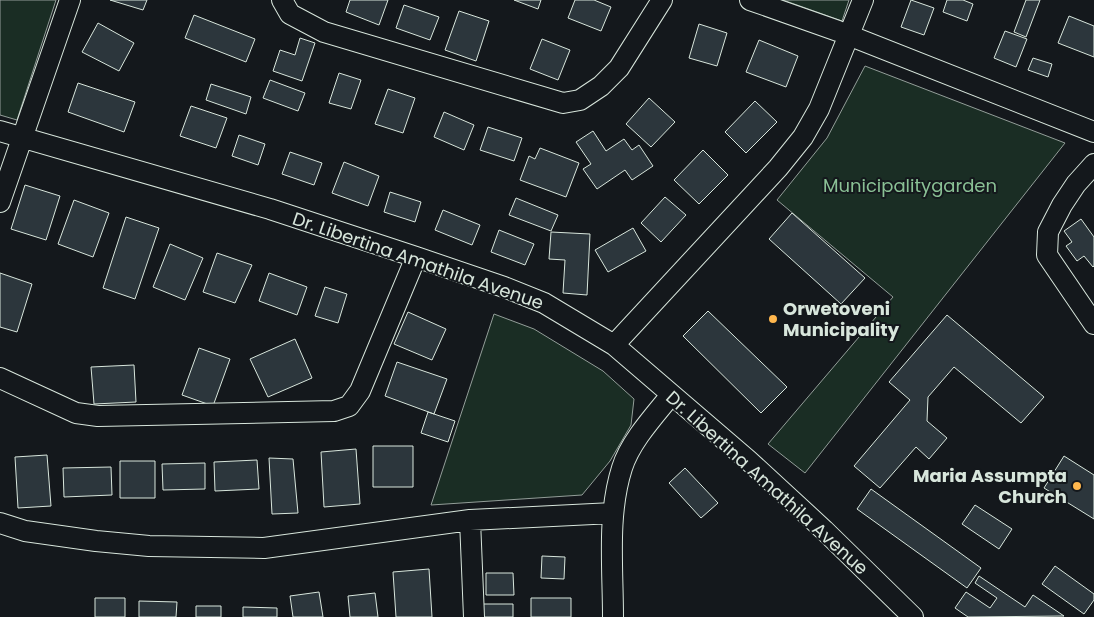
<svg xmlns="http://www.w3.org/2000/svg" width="1094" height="617" viewBox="0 0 1094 617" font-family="Poppins,sans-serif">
<rect width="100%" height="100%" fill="#14181c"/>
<path fill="#1a2d24" stroke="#939e99" d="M0,0H56L17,120L0,115Z
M783,0H849L842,21Z
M865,66L1065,143L805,473L768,444L893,297L777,200L827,138Z
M494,314L534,329L603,371L634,399L631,425L610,461L582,495L431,505Z"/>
<path fill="#2c363c" stroke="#d8e6dc" d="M110,0H147L143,10Z
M350,0H388L379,25L346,12Z
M514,0H541L538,9Z
M575,0H594L611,7L601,31L568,18Z
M911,0L934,8L924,35L901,27Z
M947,0H963L973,4L967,21L943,12Z
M1026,0H1040L1026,37L1014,32Z
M404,5L439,17L430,40L396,28Z
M459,11L489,21L476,61L445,50Z
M194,15L255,39L246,62L185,38Z
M1069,16L1094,26V57L1058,43Z
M98,23L134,43L119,71L82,52Z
M699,24L727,33L717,66L689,58Z
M1005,31L1027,39L1016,67L994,58Z
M300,38L315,43L302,81L273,71L280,50L295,55Z
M542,39L570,50L558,80L530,69Z
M759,40L798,56L786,87L746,72Z
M1033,58L1052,64L1048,77L1028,70Z
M339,73L361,80L351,109L329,103Z
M270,80L305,93L298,111L263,98Z
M78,83L135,102L124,132L68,112Z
M211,84L251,97L246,114L206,100Z
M388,89L415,98L403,133L375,124Z
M649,98L675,122L651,147L626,124Z
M755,101L777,122L746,153L725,132Z
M191,106L227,118L216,148L180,136Z
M444,112L474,125L464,150L434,137Z
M488,127L522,138L514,161L480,150Z
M593,131L606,151L624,139L632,150L639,145L653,166L632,180L625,170L597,189L583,169L591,164L576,142Z
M239,135L265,144L258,165L232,156Z
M540,148L579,163L566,197L520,180L529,156L535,159Z
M703,150L728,175L699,204L674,180Z
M290,152L322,163L314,185L282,174Z
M344,162L379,176L368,206L332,193Z
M25,185L60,196L46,240L11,229Z
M390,192L421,202L415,222L384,212Z
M665,197L686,215L661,242L641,223Z
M516,198L558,215L551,231L509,215Z
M74,200L109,213L93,257L58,244Z
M443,210L480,225L472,245L435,230Z
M792,213L865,278L841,304L769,239Z
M126,217L159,228L135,299L103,288Z
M1081,219L1094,237V266L1093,267L1084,256L1077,261L1066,246L1072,242L1064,231Z
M633,228L646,251L608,272L595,250Z
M499,230L534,244L525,265L491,252Z
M551,232L590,234L587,295L563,293L565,260L549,259Z
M170,244L203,258L185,300L153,287Z
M217,253L252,265L235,303L203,292Z
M0,273L32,284L17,332L0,327Z
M269,273L307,287L297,315L259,301Z
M325,287L347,294L338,323L315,316Z
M708,311L787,387L761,413L683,336Z
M408,312L446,329L432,360L394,344Z
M947,315L1044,397L1021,423L954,367L928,397L927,421L947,438L929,459L916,447L880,488L854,466L910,400L889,382Z
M295,339L312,378L268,397L250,359Z
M199,348L230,359L213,406L182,395Z
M397,362L447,379L434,414L385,396Z
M134,365L136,402L94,404L91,367Z
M428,412L455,421L448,442L421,433Z
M373,446H413V487H373Z
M356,449L360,504L324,507L321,452Z
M47,455L51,506L18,508L15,457Z
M1064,456L1094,475V519L1044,488Z
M269,458L293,459L298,513L272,514Z
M257,460L259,489L215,491L214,462Z
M120,461H155V498H120Z
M205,463V489L163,490L162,464Z
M111,467L112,495L64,497L63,468Z
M685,468L718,503L701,518L669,483Z
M871,489L981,568L967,588L857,509Z
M975,505L1012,529L999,549L962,524Z
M542,556L565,557L564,579L541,578Z
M1055,566L1094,594V600L1084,614L1042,584Z
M429,569L432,617H396L393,572Z
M486,573H513L514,595H486Z
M979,576L1025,607L1033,595L1064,616L968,617L955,608L966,592L990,608L997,598L975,583Z
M319,592L323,617H293L290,596Z
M375,593L378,617H350L348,596Z
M95,598H125V617H95Z
M531,598H571V617H531Z
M139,601L177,602L176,617H139Z
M483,604H513V617H483Z
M196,606H221V617H196Z
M243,607L277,608V617H243Z"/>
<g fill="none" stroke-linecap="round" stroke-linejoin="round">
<defs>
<path id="minor" d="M282,0L290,14L324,32L563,103L580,100L601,86L619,68L662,0
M750,0L838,31L1094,132
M0,131L270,209L416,257L504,287L544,303L614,345L748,460L824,530L913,617
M1094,164L1076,184L1062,205L1048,232L1047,255L1094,324
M0,202L70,0
M614,345L778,168L803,137L819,109L863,0
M0,378L76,413L98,416L334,411L349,406L360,391L416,257
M470,520L474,617
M0,523L25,531L96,541L149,546L264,548L470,520L613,513
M613,617C613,568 607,515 622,468C630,442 654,416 671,395"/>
</defs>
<use href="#minor" stroke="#d8e6dc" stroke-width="22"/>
<use href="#minor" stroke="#14181c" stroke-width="20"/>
</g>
<g fill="#ffb74d" stroke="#14181c" stroke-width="2">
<circle cx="773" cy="319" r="5"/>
<circle cx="1077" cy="486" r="5"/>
</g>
<g text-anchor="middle" stroke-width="4" stroke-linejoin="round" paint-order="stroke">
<g font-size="18" fill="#8ac095" stroke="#14181c">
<text x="910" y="192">Municipalitygarden</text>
</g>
<g font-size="18" fill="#d8e6dc" stroke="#14181c">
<text transform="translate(418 261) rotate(19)" y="6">Dr. Libertina Amathila Avenue</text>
<text transform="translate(767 483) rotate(42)" y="6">Dr. Libertina Amathila Avenue</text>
</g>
<g font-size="18" font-weight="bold" fill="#d8e6dc" stroke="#14181c" text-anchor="start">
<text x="783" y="315">Orwetoveni<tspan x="783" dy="21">Municipality</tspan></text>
<text x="1067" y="482" text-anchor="end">Maria Assumpta<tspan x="1067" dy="21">Church</tspan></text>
</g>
</g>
</svg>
